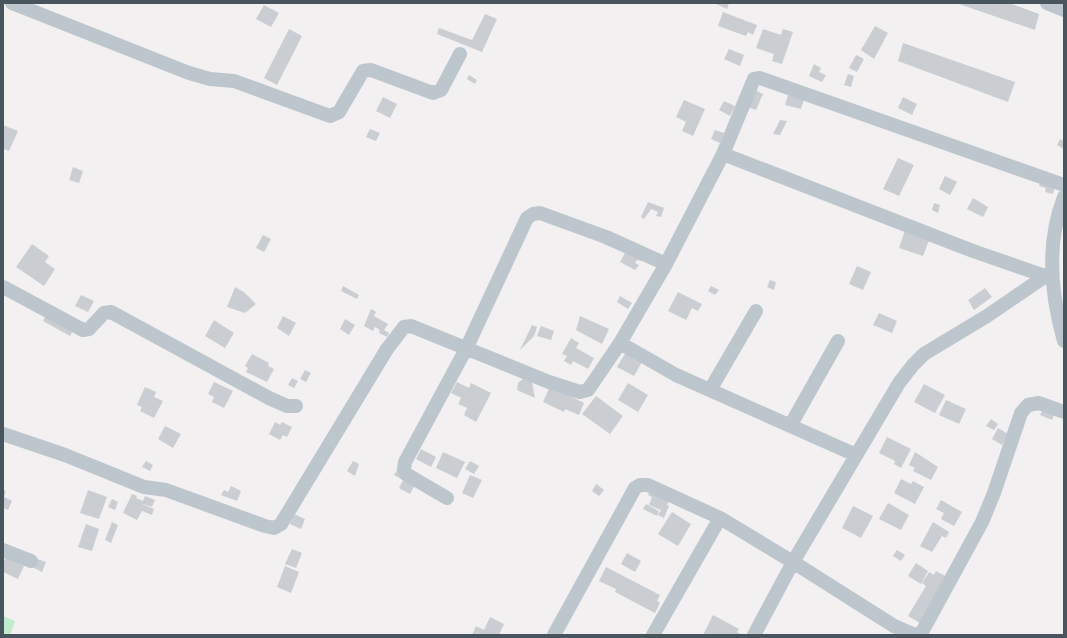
<svg xmlns="http://www.w3.org/2000/svg" width="1067" height="638" viewBox="0 0 1067 638" font-family="Lato,sans-serif">
<rect width="100%" height="100%" fill="#f2f0f0"/>
<path fill="#c2eccf" d="M3,616L15,621L10,635H3Z"/>
<path fill="#caced2" d="M714,3H729L727,9Z
M956,3H1009L1039,14L1035,30Z
M264,5L279,13L271,27L256,19Z
M723,12L757,25L753,35L748,32L746,36L718,26Z
M485,14L497,19L482,52L437,34L439,28L472,40Z
M875,26L888,33L874,59L861,50Z
M289,29L302,36L277,85L264,78Z
M763,29L781,35L783,29L793,32L782,64L772,61L774,54L756,48Z
M903,43L1015,82L1008,102L898,61Z
M729,49L744,55L740,66L724,59Z
M856,55L864,59L857,72L849,68Z
M814,64L821,68L819,72L826,75L822,82L809,76Z
M848,74L854,76L851,87L844,85Z
M469,75L477,80L475,84L467,79Z
M755,90L763,94L756,110L747,107Z
M789,92L805,96L801,109L785,105Z
M383,97L397,104L390,118L376,111Z
M903,97L917,104L912,115L898,108Z
M684,100L705,109L693,136L682,131L686,122L676,117Z
M724,101L735,106L730,116L719,110Z
M780,120L787,121L780,135L773,134Z
M3,125L18,131L9,151L3,149Z
M370,129L380,133L376,141L366,137Z
M715,130L724,133L720,143L711,139Z
M1060,139L1064,141V149L1057,145Z
M898,158L914,165L899,196L883,189Z
M73,167L83,171L79,183L69,180Z
M945,176L957,182L950,195L939,189Z
M1041,178L1056,182L1053,194L1045,192L1046,188L1039,186Z
M973,198L988,207L983,217L967,209Z
M648,202L664,208L661,217L656,216L658,212L651,209L644,219L641,217Z
M934,203L940,205L938,213L932,210Z
M907,224L932,233L923,256L899,248Z
M263,235L271,239L264,252L256,248Z
M32,244L49,256L45,262L55,269L44,286L16,267Z
M626,251L644,258L642,261L637,260L635,263L639,265L635,270L620,262Z
M857,266L871,272L863,290L849,284Z
M770,280L776,282L774,290L767,287Z
M343,286L359,295L357,299L341,291Z
M711,286L719,290L715,295L708,291Z
M235,287L244,292L256,304L245,313L227,307Z
M985,288L992,297L974,310L968,300Z
M678,292L702,304L698,311L692,308L686,320L668,311Z
M81,295L94,301L88,312L75,306Z
M620,296L632,303L628,309L617,302Z
M371,309L376,312L374,316L388,324L384,330L389,333L387,337L379,333L380,330L375,327L373,331L364,326Z
M879,313L897,321L892,333L873,325Z
M46,315L73,330L70,336L43,321Z
M283,316L296,323L289,336L277,328Z
M580,316L609,329L602,344L576,330Z
M345,319L355,325L349,335L340,329Z
M214,320L234,333L225,348L205,336Z
M532,325L537,327L534,336L520,350Z
M541,326L554,331L551,340L537,336Z
M571,338L579,343L576,348L594,358L588,369L573,361L571,365L564,361L567,356L562,354Z
M626,352L642,362L634,376L617,367Z
M252,354L269,363L268,366L274,369L267,382L246,372L248,368L245,366Z
M305,370L311,373L306,382L300,379Z
M525,377L532,382L535,398L517,390L518,383Z
M292,378L298,381L294,388L288,385Z
M214,382L233,391L224,408L212,402L214,397L208,394Z
M457,382L469,388L471,383L491,393L476,422L464,415L467,408L458,404L461,398L451,393Z
M628,383L648,395L638,412L618,400Z
M924,384L945,395L935,413L914,402Z
M550,386L584,403L579,415L565,409L564,412L543,402Z
M145,387L156,392L154,397L163,401L154,418L140,411L142,407L137,405Z
M596,396L623,416L610,434L582,414Z
M946,400L966,409L959,424L939,415Z
M1044,407L1055,412L1052,420L1040,415Z
M991,419L998,424L994,430L986,426Z
M275,422L280,425L282,422L292,427L287,437L283,435L280,440L269,434Z
M165,426L181,434L173,448L158,439Z
M998,428L1008,434L1002,445L992,439Z
M887,437L911,449L901,468L894,464L895,461L879,453Z
M421,449L436,457L431,467L416,459Z
M443,452L465,462L457,478L436,468Z
M915,452L938,467L931,480L913,471L915,468L909,465Z
M146,461L153,465L150,471L142,467Z
M353,461L359,464L355,476L347,471Z
M470,461L479,466L474,474L465,469Z
M400,465L420,475L410,494L399,488L403,480L394,475Z
M470,475L482,480L473,498L462,493Z
M901,479L911,484L913,481L924,487L915,504L894,493Z
M655,482L670,499L667,505L669,506L664,518L658,515L661,510L649,505L652,497L648,495Z
M596,484L604,490L599,496L592,491Z
M231,486L241,491L237,501L221,495L224,490L228,492Z
M3,490L6,491L4,497L12,501L8,510L3,508Z
M88,490L107,497L99,519L80,513Z
M132,494L137,496L135,500L136,498L143,501L145,496L155,500L152,507L140,503L154,509L152,515L142,511L137,520L123,513Z
M112,499L118,502L115,510L108,507Z
M941,500L962,512L954,526L941,519L944,513L936,509Z
M888,503L909,515L901,530L879,519Z
M646,504L659,511L657,516L643,509Z
M853,506L873,516L861,538L842,528Z
M672,512L691,524L678,546L658,534Z
M294,514L305,519L301,529L290,524Z
M112,522L118,525L111,543L105,540Z
M933,522L949,532L946,538L942,536L932,552L920,546Z
M86,524L99,529L92,551L78,547Z
M292,549L302,553L296,568L285,564Z
M897,550L905,555L901,561L893,556Z
M627,553L641,561L635,572L621,564Z
M6,557L24,566L18,579L3,572V563Z
M37,559L46,562L42,572L34,568Z
M916,563L928,571L921,584L908,576Z
M285,566L299,572L291,593L277,587Z
M606,567L660,595L657,601L660,603L655,613L615,592L616,589L599,581Z
M936,571L947,577L920,623L908,616L926,586L922,583L929,572L934,575Z
M713,615L739,629L737,632L742,635H703Z
M490,617L504,624L499,635H472L476,626L484,630Z"/>
<g fill="none" stroke-linecap="round" stroke-linejoin="round">
<path stroke="#bdc6cc" stroke-width="14" d="M12,3L189,73L210,79L234,81L330,116L339,112L363,71L371,70L433,93L441,90L460,54
M1047,3L1064,10
M1064,197C1046,243 1051,295 1064,341
M1045,276L973,251L723,154L754,79L760,78L1064,185
M3,287L83,330L89,329L104,313L111,312L269,398L287,406H296
M620,343L676,375L856,455
M710,390L756,311
M790,426L838,341
M3,434L65,455L144,487L166,490L265,526L274,528L281,524L387,349L404,327L411,326L549,382L580,392L588,390L620,343L666,264L723,154
M447,498L406,474L404,469L405,462L466,349L527,218L533,214L540,213L606,237L666,264
M3,550L31,561
M554,635L635,488L640,485H648L720,518L793,562L894,626L915,635
M653,635L720,518
M754,635L793,562L899,383L913,365L924,354L987,316L1050,273
M917,635L922,632L982,522L994,493L1021,413L1028,405L1039,403L1064,412"/>
</g>
<rect width="1067" height="638" fill="none" stroke="#49555c" stroke-width="8"/>
</svg>
